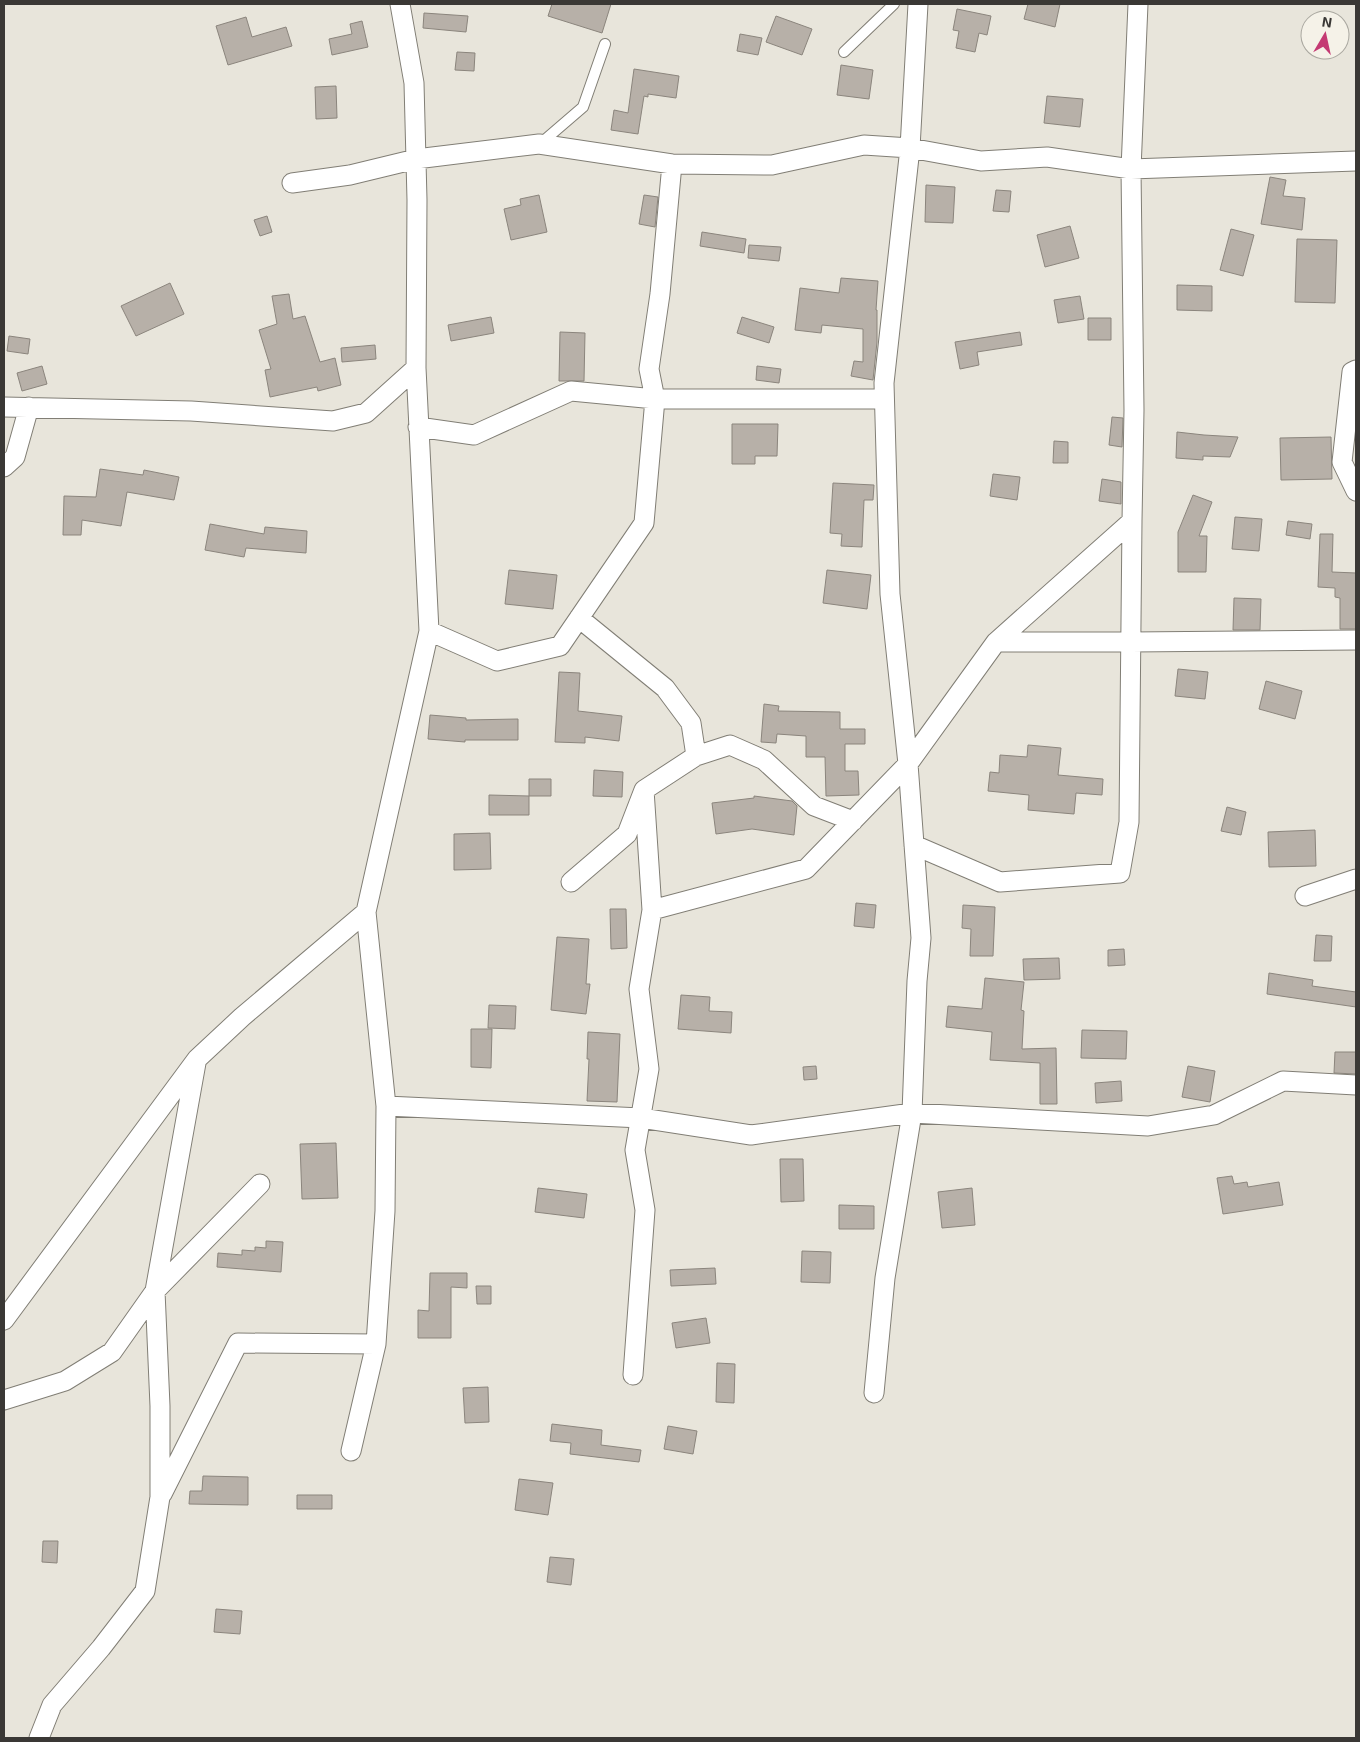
<svg xmlns="http://www.w3.org/2000/svg" width="1360" height="1742" viewBox="0 0 1360 1742" font-family="'Exo 2',sans-serif">
<rect width="100%" height="100%" fill="#e8e5db"/>
<path fill="#b7b0a8" stroke="#8b857d" d="M552,4H611L602,33L548,16Z
M1028,4H1060L1055,27L1024,19Z
M957,9L991,16L987,35L979,33L975,52L956,48L959,31L953,30Z
M424,13L468,16L466,32L423,28Z
M776,16L812,29L802,55L766,42Z
M246,17L252,37L286,27L292,46L228,65L216,26Z
M362,21L368,47L332,55L329,39L352,34L350,24Z
M740,34L762,38L758,55L737,51Z
M457,52L475,53L474,71L455,70Z
M841,65L873,70L869,99L837,95Z
M634,69L679,76L676,98L648,94V97L644,96L638,134L611,130L614,110L628,113Z
M336,86L337,118L316,119L315,87Z
M1047,96L1083,99L1080,127L1044,123Z
M1270,177L1286,180L1283,196L1305,198L1302,230L1261,224Z
M926,185L955,187L953,223L925,222Z
M996,190L1011,191L1009,212L993,211Z
M539,195L547,232L511,240L504,209L521,205L520,199Z
M644,195L658,197L655,227L639,224Z
M267,216L272,232L260,236L254,220Z
M1070,226L1079,258L1045,267L1037,235Z
M1231,229L1254,235L1243,276L1220,270Z
M702,232L746,239L744,253L700,246Z
M1297,239L1337,240L1335,303L1295,302Z
M749,245L781,247L779,261L748,258Z
M841,278L878,281L876,310H877V342L873,380L851,376L854,361L863,362V329L822,325L821,333L795,330L800,288L839,293Z
M170,283L184,314L136,336L121,306Z
M1177,285L1212,286V311L1177,310Z
M289,294L293,319L305,316L320,362L335,358L341,385L318,391L317,387L270,397L265,370L271,369L259,330L277,324L272,296Z
M1080,296L1084,319L1058,323L1054,300Z
M491,317L494,333L451,341L448,325Z
M742,317L774,327L769,343L737,333Z
M1088,318H1111V340H1088Z
M560,332L585,333L584,381H559Z
M1020,332L1022,345L977,352L979,365L960,369L955,342Z
M9,336L30,339L28,354L7,351Z
M375,345L376,359L342,362L341,348Z
M42,366L47,384L22,391L17,373Z
M757,366L781,369L779,383L756,380Z
M1112,417L1123,418L1122,447L1109,445Z
M732,424H778L777,456H755V464H732Z
M1177,432L1204,435L1238,437L1230,457L1203,456V460L1176,458Z
M1331,437L1332,479L1281,480L1280,438Z
M1054,441L1068,442V463H1053Z
M100,469L143,475L144,470L179,477L174,500L127,492L121,526L82,520L81,535H63L64,496L96,497Z
M993,474L1020,477L1017,500L990,496Z
M1102,479L1121,482V504L1099,501Z
M833,483L874,485L873,500H864L862,547L841,546L842,534L830,533Z
M1193,495L1212,502L1199,536H1207L1206,572H1178V532Z
M1235,517L1262,519L1259,551L1232,549Z
M1288,521L1312,524L1310,539L1286,535Z
M210,524L264,534L265,527L307,531L306,553L246,548L244,557L205,550Z
M1320,534H1333L1332,572L1356,573V629H1340V598L1335,597V588L1318,587Z
M509,570L557,575L553,609L505,604Z
M827,570L871,575L867,609L823,603Z
M1234,598L1261,599L1260,630H1233Z
M1178,669L1208,672L1205,699L1175,696Z
M559,672L580,673L578,711L622,716L619,741L585,737V743L555,742Z
M1266,681L1302,691L1295,719L1259,709Z
M764,704L779,706L778,711L840,712V729H865V744H845V771H858L859,795L826,796L825,757H806V736L777,734L776,743L761,742Z
M430,715L466,718V720L518,719V740H465V742L428,739Z
M1028,745L1061,748L1058,775L1103,779L1102,795L1076,793L1074,814L1028,810L1029,795L988,791L990,772L999,773L1000,755L1027,757Z
M594,770L623,772L622,797L593,796Z
M529,779H551V796H529Z
M489,795L529,796V815H489Z
M754,796L792,801L797,806L794,835L752,829L716,834L712,803L754,798Z
M1227,807L1246,812L1241,835L1221,831Z
M1315,830L1316,866L1269,867L1268,832Z
M490,833L491,869L454,870V834Z
M856,903L876,905L874,928L854,926Z
M963,905L995,907L993,956H970L971,929L962,928Z
M610,909H626L627,948L611,949Z
M1316,935L1332,936L1331,961H1314Z
M557,937L589,939L586,984H590L586,1014L551,1010Z
M1124,949L1125,965L1108,966V950Z
M1059,958L1060,979L1024,980L1023,959Z
M1269,973L1313,980L1312,986L1356,992V1007L1267,994Z
M985,978L1024,982L1021,1010L1024,1011L1022,1049L1056,1048L1057,1104H1040V1063L990,1060L992,1032L946,1027L948,1006L982,1009Z
M681,995L710,997L709,1011L732,1012L731,1033L678,1029Z
M489,1005L516,1006L515,1029L488,1028Z
M471,1029H492L491,1068L471,1067Z
M1082,1030L1127,1031L1126,1059L1081,1058Z
M588,1032L620,1034L617,1102L587,1101L589,1059H587Z
M1335,1052H1356V1074L1334,1073Z
M816,1066L817,1079L804,1080L803,1067Z
M1188,1066L1215,1071L1210,1102L1182,1097Z
M1121,1081L1122,1101L1096,1103L1095,1083Z
M336,1143L338,1198L302,1199L300,1144Z
M780,1159H803L804,1201L781,1202Z
M1232,1176L1234,1184L1247,1182L1248,1187L1279,1182L1283,1205L1223,1214L1217,1178Z
M538,1188L587,1194L584,1218L535,1212Z
M972,1188L975,1225L942,1228L938,1192Z
M839,1205L874,1206V1229H839Z
M266,1241L283,1242L281,1272L217,1267L218,1253L242,1255V1250L255,1251V1247L266,1248Z
M802,1251L831,1252L830,1283L801,1282Z
M715,1268L716,1284L671,1286L670,1270Z
M430,1273H467V1288L451,1287V1338H418V1310L429,1311Z
M476,1286H491V1304H477Z
M706,1318L710,1343L676,1348L672,1323Z
M717,1363L735,1364L734,1403L716,1402Z
M488,1387L489,1422L465,1423L463,1388Z
M552,1424L602,1430L601,1445L641,1450L639,1462L570,1454L571,1443L550,1441Z
M668,1426L697,1431L693,1454L664,1449Z
M203,1476L248,1477V1505L189,1504L190,1491H202Z
M519,1479L553,1483L548,1515L515,1510Z
M297,1495H332V1509H297Z
M43,1541H58L57,1563L42,1562Z
M550,1557L574,1559L571,1585L547,1582Z
M216,1609L242,1611L240,1634L214,1632Z"/>
<g fill="none" stroke-linecap="round" stroke-linejoin="round">
<defs>
<path id="service" d="M844,52L894,4
M540,144L583,107L605,44"/>
<path id="minor" d="M292,183L350,175L416,159L539,144L672,164L772,165L864,145L910,148L981,161L1047,157L1131,169L1356,161
M1356,370L1352,372L1342,462L1356,491
M4,407L191,411L333,421L366,413L416,368
M418,427L474,435L571,391L655,399H884
M4,467L15,457L29,407
M579,618L665,688L691,723L696,756
M429,631L497,661L560,646L644,523L655,399L649,369L660,294L672,164
M996,642H1131L1356,640
M914,845L1000,882L1120,873L1129,822L1132,521L1134,410L1131,169L1138,4
M571,882L627,834L644,790L696,756L730,745L764,760L814,806L853,821
M1305,896L1356,879
M652,910L806,869L908,764L996,642L1132,521
M366,912L386,1106L641,1118L751,1135L912,1113L1148,1126L1214,1115L1283,1081L1356,1085
M4,1320L197,1059L242,1017L366,912L429,631L416,368L417,200L414,83L400,4
M633,1375L645,1210L635,1150L649,1069L639,989L652,910L644,790
M874,1393L885,1278L912,1113L917,981L921,938L908,764L890,594L884,383L910,148L918,4
M4,1400L65,1381L112,1352L155,1291L260,1184
M351,1451L376,1344
M162,1494L238,1343L376,1344L385,1211L386,1106
M39,1738L52,1705L101,1648L145,1591L160,1497V1406L155,1291L196,1063"/>
</defs>
<use href="#service" stroke="#817e75" stroke-width="12"/>
<use href="#minor" stroke="#817e75" stroke-width="21"/>
<use href="#service" stroke="#fff" stroke-width="10"/>
<use href="#minor" stroke="#fff" stroke-width="19"/>
</g>
<rect width="1360" height="1742" fill="none" stroke="#3a3835" stroke-width="10"/>
<g transform="translate(1325 35) rotate(9)"><circle r="24" fill="#f5f2e8" stroke="#aaa8a0"/>
<path d="M0-4L9 19L0 12L-9 19Z" fill="#c43a73"/>
<text y="-8" font-size="14" font-weight="bold" text-anchor="middle" fill="#3a3835">N</text>
</g>
</svg>
